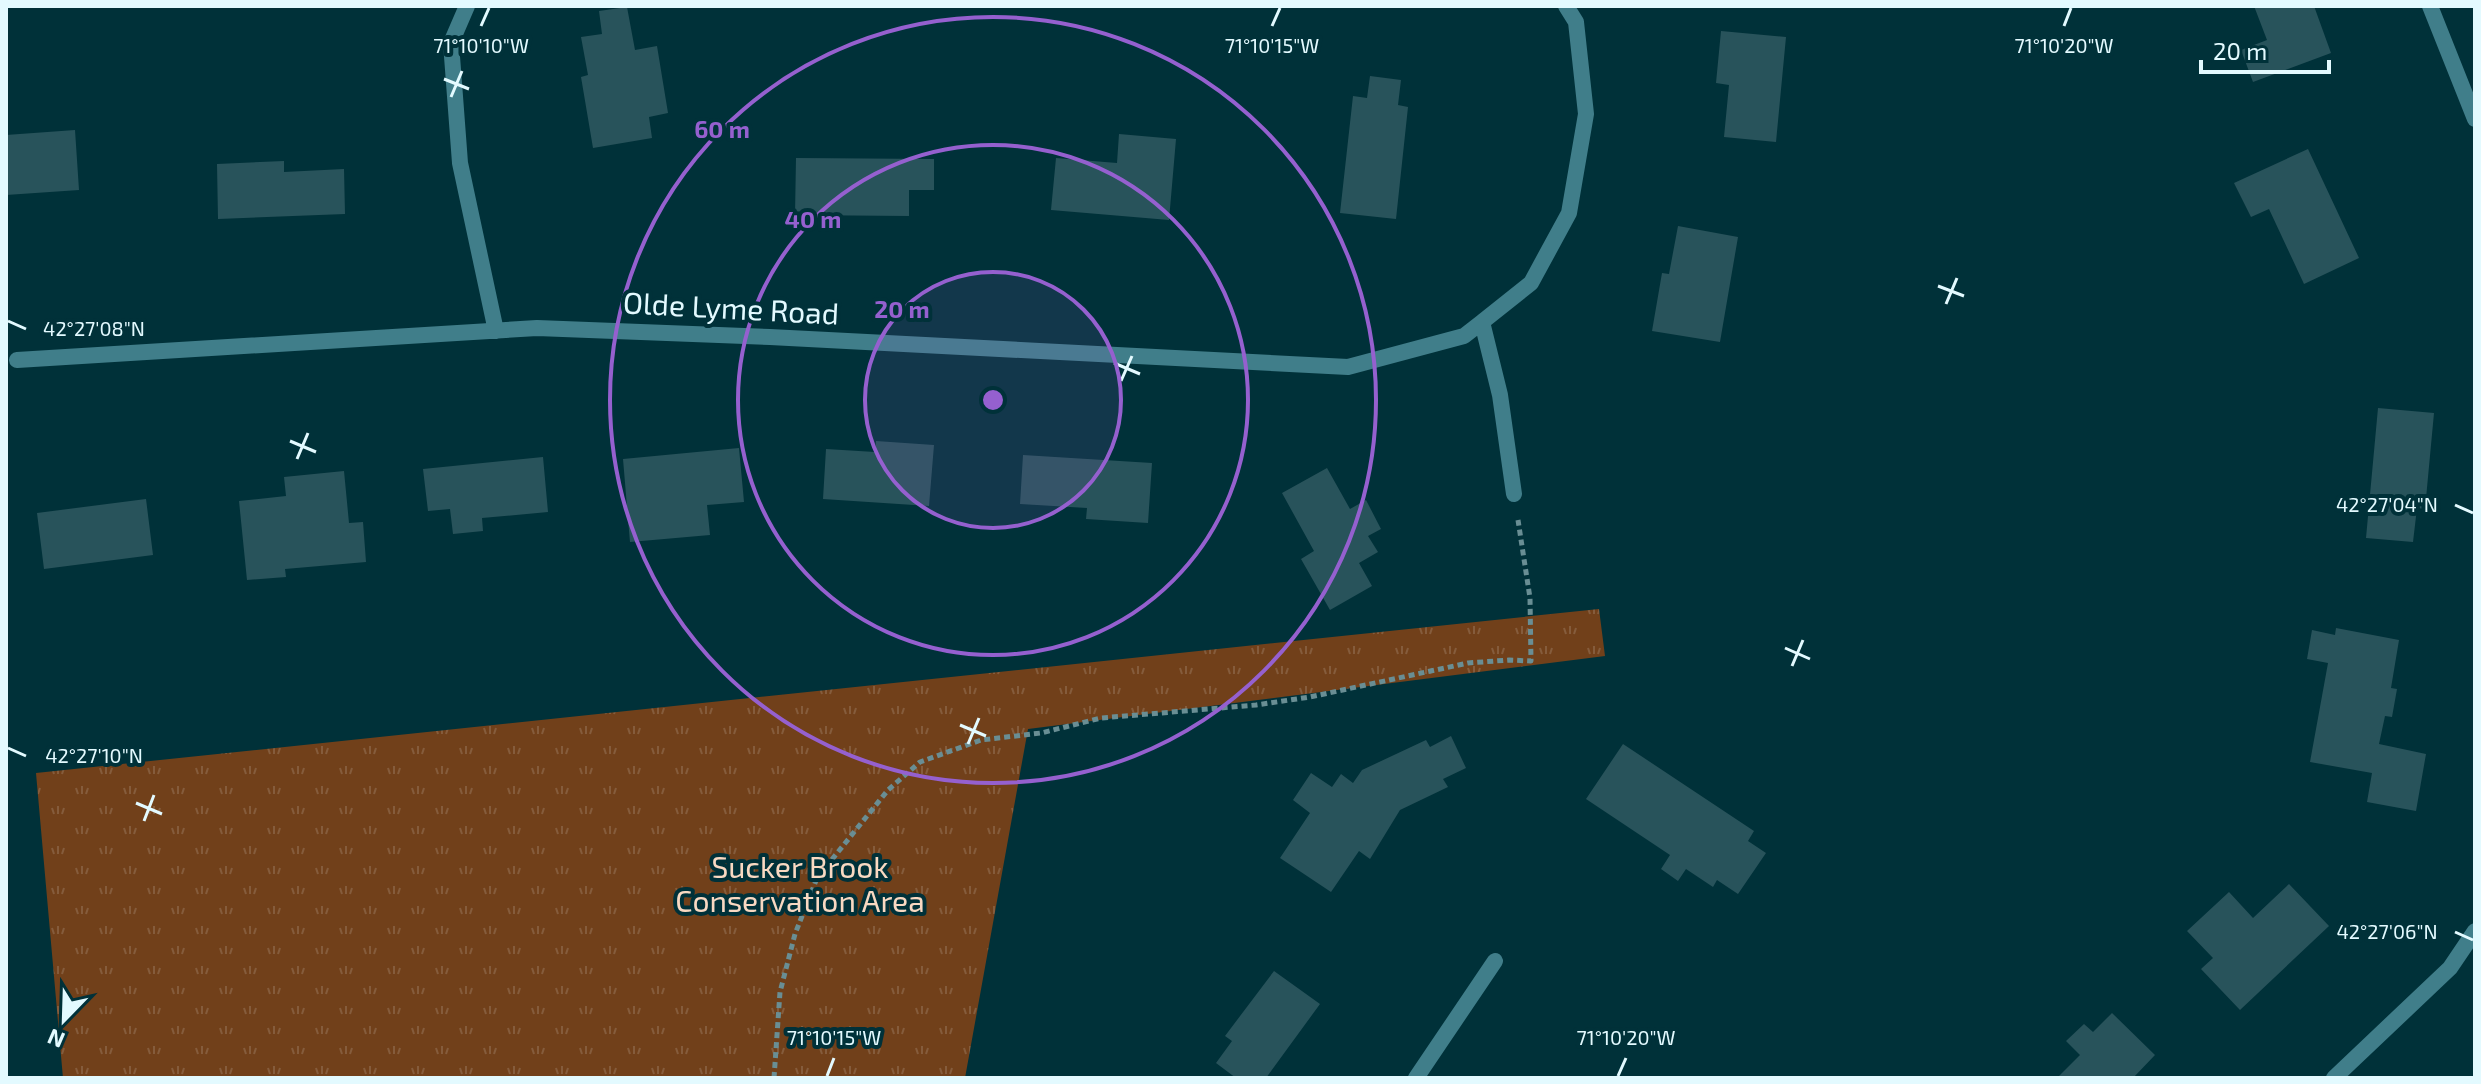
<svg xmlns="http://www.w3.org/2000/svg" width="2481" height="1084" viewBox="0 0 2481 1084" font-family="'Exo 2',sans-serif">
<defs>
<pattern id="park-tufts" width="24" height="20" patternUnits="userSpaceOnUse" patternTransform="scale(2)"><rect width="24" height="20" fill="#71401a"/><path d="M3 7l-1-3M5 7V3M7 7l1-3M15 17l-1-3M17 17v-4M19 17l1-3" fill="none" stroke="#855c3c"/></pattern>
</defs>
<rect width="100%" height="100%" fill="#003139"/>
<path fill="url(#park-tufts)" d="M1599,609L1605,656L1028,729L965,1078H63L36,773Z"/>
<path fill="#28535b" d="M2254,6H2314L2331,53L2253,82L2241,50L2267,40Z
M627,7L635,50L657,46L668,113L649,117L652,138L593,148L581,77L588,75L581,37L602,34L599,11Z
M1721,31L1786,37L1776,142L1724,137L1729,85L1716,83Z
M1370,76L1401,80L1398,105L1408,107L1396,219L1340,213L1353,96L1367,98Z
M75,130L79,190L6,195V135Z
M1119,134L1176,139L1169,220L1051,210L1056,158L1117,163Z
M2308,149L2359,258L2304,284L2269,209L2251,217L2234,183Z
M796,158L934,159V190H909V216L795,215Z
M284,161V172L344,169L345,214L218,219L217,164Z
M1678,226L1738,237L1720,342L1652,331L1662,273L1669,274Z
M2378,408L2434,413L2425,509L2417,508L2413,542L2366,538Z
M876,441L934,445L929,506L823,499L826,449L875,452Z
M739,448L744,502L707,505L710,535L630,542L623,459Z
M1023,455L1152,463L1148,523L1086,519L1087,508L1020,504Z
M543,457L548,512L482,518L483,531L453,534L450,509L428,511L423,469Z
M1327,468L1350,509L1366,500L1381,529L1368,536L1378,552L1359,563L1372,586L1330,610L1301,559L1314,551L1282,493Z
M344,471L349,523L363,522L366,562L285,569L286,577L247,580L239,501L286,496L284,477Z
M146,499L153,555L44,569L37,513Z
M2336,628L2399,640L2391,688L2397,689L2392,717L2385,716L2379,744L2426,754L2416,811L2367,802L2372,773L2310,762L2328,663L2307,659L2312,630L2335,635Z
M1451,736L1466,768L1443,779L1448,787L1400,810L1370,859L1359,851L1331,892L1280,858L1310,813L1293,800L1311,773L1332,787L1341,774L1353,783L1362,770L1426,740L1430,747Z
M1623,744L1754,831L1748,841L1766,853L1738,894L1717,880L1713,887L1686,869L1678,881L1661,869L1670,855L1586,799Z
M2289,884L2329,926L2240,1010L2201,969L2213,958L2187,931L2229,892L2253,918Z
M1274,971L1320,1004L1266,1078H1236L1216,1063L1232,1041L1225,1036Z
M2112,1013L2155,1055L2133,1078H2057L2080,1055L2066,1041L2084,1024L2093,1032Z"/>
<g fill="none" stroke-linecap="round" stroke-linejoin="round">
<path stroke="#698e94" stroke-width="5" stroke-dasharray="6 4" stroke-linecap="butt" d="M774,1078L780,992L795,934L817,878L888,790L920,762L981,740L1041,733L1101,718L1256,705L1310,697L1468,663L1509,660L1531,661L1530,598L1518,520"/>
<path stroke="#407e8a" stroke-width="16" d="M467,6L451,43L460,163L496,331
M2430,6L2475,119
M17,360L537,328L770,337L1348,367L1464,336L1482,322
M1514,494L1500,395L1482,322L1531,283L1569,213L1586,114L1576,22L1566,6
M1416,1078L1495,961
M2334,1078L2450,968L2475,931"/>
</g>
<path fill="none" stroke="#e3faff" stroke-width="3" d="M481,26L489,8M1272,26L1280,8M2064,26L2071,8M444,79L469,89M451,97L462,71M1938,286L1964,296M1946,304L1957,278M8,321L26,329M1114,363L1140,374M1121,381L1132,356M290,441L316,452M297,459L308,433M2455,505L2473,513M1785,648L1810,659M1792,666L1803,640M960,725L986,736M968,744L979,718M8,748L26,756M136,803L162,814M144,821L154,795M2455,932L2473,940M827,1076L834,1058M1618,1076L1626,1058"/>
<circle cx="993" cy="400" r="128" fill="#9560cf" fill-opacity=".12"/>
<g fill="none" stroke="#9560cf" stroke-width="4">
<circle cx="993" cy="400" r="128"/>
<circle cx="993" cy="400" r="255"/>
<circle cx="993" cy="400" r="383"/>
</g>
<g text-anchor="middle" stroke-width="8" stroke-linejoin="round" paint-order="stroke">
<g font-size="30" fill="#e3faff" stroke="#003139">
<text transform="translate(731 309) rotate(3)" y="10">Olde Lyme Road</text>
</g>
<g font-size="30" fill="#f9d9c2" stroke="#003139">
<text x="800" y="878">Sucker Brook<tspan x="800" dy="34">Conservation Area</tspan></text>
</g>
</g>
<g font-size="20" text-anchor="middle" fill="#e3faff" stroke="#003139" stroke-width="8" stroke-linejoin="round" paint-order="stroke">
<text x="481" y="53">71°10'10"W</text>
<text x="1272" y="53">71°10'15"W</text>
<text x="2064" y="53">71°10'20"W</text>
<text x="94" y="336">42°27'08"N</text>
<text x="2387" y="512">42°27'04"N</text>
<text x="94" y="763">42°27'10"N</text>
<text x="2387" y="939">42°27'06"N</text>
<text x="834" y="1045">71°10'15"W</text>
<text x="1626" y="1045">71°10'20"W</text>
</g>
<circle cx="993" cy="400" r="12" fill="#9560cf" stroke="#003139" stroke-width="4"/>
<g font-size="24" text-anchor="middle" font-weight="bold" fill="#9560cf" stroke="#003139" stroke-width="8" stroke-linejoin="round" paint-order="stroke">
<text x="722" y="138">60 m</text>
<text x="813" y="228">40 m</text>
<text x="902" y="318">20 m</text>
</g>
<rect width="2481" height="1084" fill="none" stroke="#e3faff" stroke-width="16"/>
<g transform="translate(64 1020) rotate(203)" stroke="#003139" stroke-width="6" paint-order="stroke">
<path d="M0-6L14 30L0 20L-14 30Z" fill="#e3faff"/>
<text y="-12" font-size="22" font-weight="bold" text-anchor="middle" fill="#e3faff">N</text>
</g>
<path d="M2201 60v12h128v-12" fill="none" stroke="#e3faff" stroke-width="4"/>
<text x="2213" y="60" font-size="24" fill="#e3faff" stroke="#003139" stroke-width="6" paint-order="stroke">20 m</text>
</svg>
